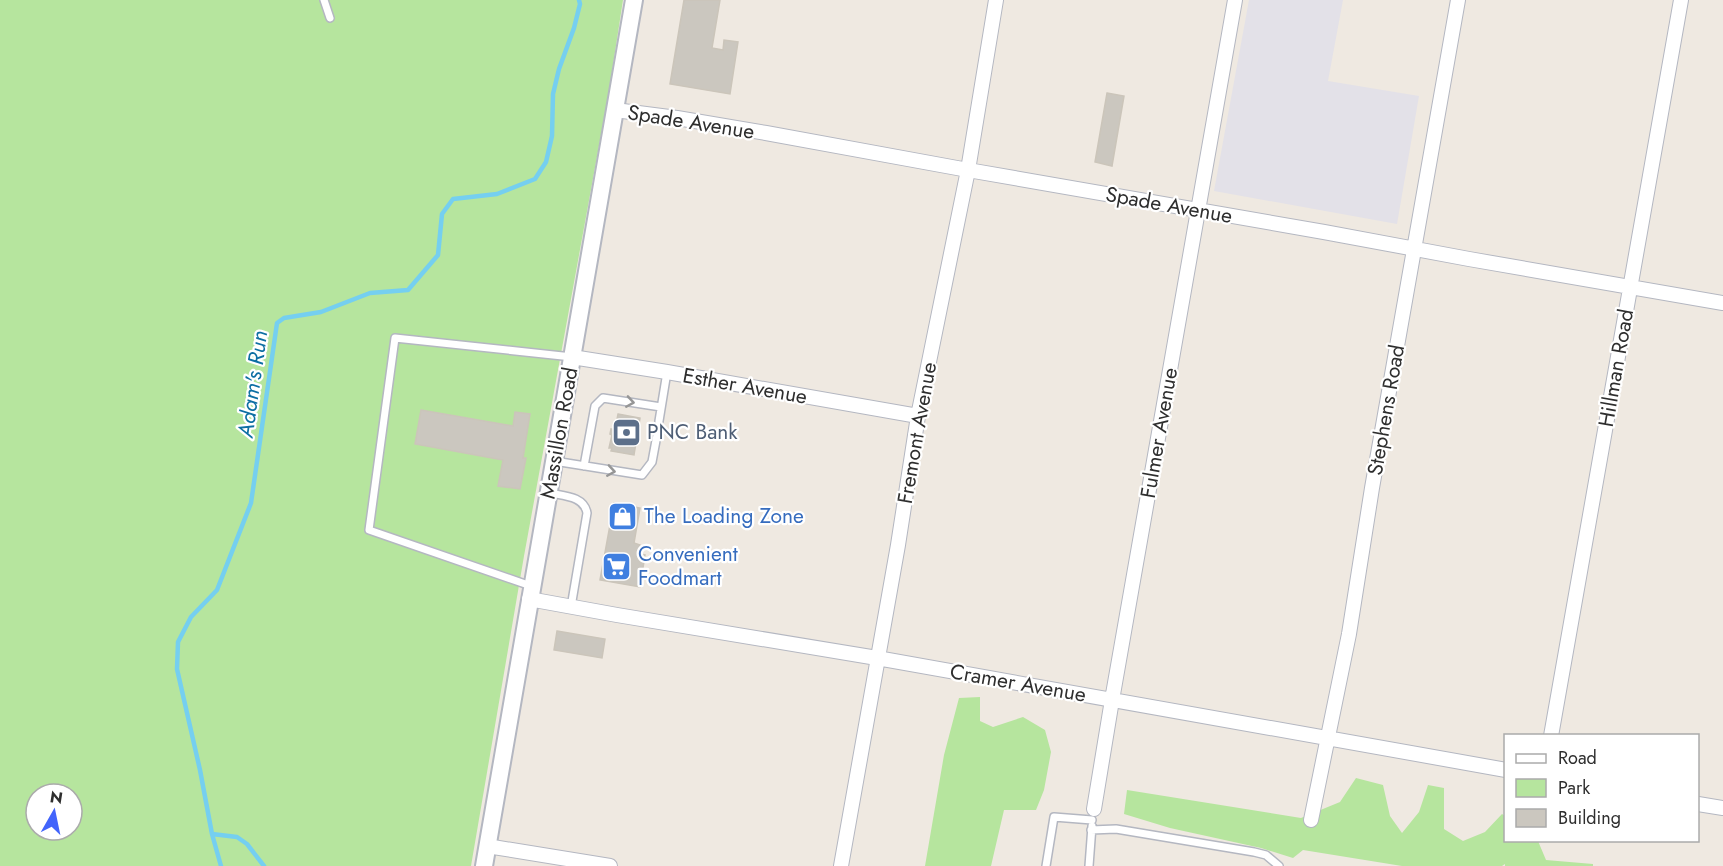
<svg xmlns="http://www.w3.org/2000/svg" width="1723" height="866" viewBox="0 0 1723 866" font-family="Jost,sans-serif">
<rect width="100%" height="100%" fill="#efe9e1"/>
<path fill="#e3e1e8" d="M1249,0H1343L1328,81L1419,96L1397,224L1214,191Z"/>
<path fill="#b6e59e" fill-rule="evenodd" d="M0,0H623L609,91L524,556L471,866H0ZM36,794H72V830H36Z
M980,697V721L993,727L1023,717L1045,730L1051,752L1044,790L1036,810H1004L991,866H925L944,755L959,698Z
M1356,778L1383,785L1390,816L1402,833L1419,812L1428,785L1444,788V829L1463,841L1485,832L1502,814L1505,816L1506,840L1538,841L1546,860L1593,864V866H1505V864L1502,866H1402L1303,850L1293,858L1261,848L1170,828L1124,814L1127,790L1301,818L1340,802Z"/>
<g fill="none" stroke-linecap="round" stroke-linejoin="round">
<path stroke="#75cff0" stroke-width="4.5" d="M212,834L237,837L247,844L264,866
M221,866L212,834L200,770L177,669L178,642L191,617L217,590L251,503L277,323L284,318L321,312L370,293L408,290L438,255L442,214L453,199L497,194L535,179L546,162L552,136L553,94L559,69L574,28L580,4L579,0"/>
</g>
<path fill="#cbc7bf" stroke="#cbc5ba" stroke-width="1.5" d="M684,0H720L712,48L723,50L724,40L738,42L730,94L670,84Z
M1107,93L1124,96L1112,166L1095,162Z
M421,410L513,426L515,412L530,414L523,458H526L520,489L498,486L503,460L415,444Z
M618,414L640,418L634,455L611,451L612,448H609L612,435L610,434L611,429L615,430Z
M614,503L640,508L634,543L640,545L638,554L645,555L640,587L600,580Z
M557,631L605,639L602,658L554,650Z"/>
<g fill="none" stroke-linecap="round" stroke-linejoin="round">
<defs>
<path id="service" d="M324,0L330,18
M659,421L667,372
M554,461L642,475L652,462L657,435
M584,466L595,406L603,398L661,407
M550,493C564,496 584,496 587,513L571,607
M531,586L369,530L395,338L572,357
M1091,830L1116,829L1254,852L1266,855L1279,866
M1046,866L1054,817L1092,820
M1089,866L1092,826"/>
<path id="minor" d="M615,110L677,118L766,133L968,170L1324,232L1469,259L1723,303
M572,357L667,372L918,416
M529,599L617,615L877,658L1506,770
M1551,736L1681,0
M1698,804L1723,808
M1094,809L1112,700L1235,0
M1311,820L1349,634L1372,488L1458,0
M487,846L610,866
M841,866L898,545L918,416L968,170L996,0"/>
<path id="tertiary" d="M484,866L634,0"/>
</defs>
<use href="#service" stroke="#b4b7c1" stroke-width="10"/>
<use href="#minor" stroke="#b4b7c1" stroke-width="16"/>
<use href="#tertiary" stroke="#b4b7c1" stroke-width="20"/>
<use href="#service" stroke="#fff" stroke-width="7"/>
<use href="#minor" stroke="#fff" stroke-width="14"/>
<use href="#tertiary" stroke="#fff" stroke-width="16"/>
</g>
<defs><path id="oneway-chevron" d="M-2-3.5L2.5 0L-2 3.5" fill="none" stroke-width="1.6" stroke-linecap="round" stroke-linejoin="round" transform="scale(1.5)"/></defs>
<g stroke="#969696">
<use href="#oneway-chevron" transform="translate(630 402) rotate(9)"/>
<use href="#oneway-chevron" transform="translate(611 471) rotate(9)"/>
</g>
<defs>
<symbol id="bank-square" viewBox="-11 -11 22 22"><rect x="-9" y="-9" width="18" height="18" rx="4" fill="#5c6f8a" stroke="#fff"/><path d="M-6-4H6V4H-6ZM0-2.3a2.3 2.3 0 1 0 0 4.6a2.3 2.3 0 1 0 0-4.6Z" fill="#fff"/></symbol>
<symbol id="shop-square" viewBox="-11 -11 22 22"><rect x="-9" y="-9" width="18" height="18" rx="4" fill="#3f7fe0" stroke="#fff"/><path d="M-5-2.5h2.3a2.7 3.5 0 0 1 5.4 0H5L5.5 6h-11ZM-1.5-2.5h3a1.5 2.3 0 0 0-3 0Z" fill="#fff"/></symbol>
<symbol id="supermarket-square" viewBox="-11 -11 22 22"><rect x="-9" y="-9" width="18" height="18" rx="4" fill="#3f7fe0" stroke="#fff"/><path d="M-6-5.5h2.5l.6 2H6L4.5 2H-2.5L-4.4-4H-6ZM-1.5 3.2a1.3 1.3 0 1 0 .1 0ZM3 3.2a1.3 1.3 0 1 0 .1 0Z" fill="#fff"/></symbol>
</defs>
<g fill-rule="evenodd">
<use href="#bank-square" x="610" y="416" width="33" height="33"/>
<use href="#shop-square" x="606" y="500" width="33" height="33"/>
<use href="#supermarket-square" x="600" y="550" width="33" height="33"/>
</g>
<g text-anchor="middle" stroke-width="4.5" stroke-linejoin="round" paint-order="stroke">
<g font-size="21" fill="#2e2e2e" stroke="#fff">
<text transform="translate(691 122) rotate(9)" y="7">Spade Avenue</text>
<text transform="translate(1169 205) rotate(10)" y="7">Spade Avenue</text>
<text transform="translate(1616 368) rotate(-80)" y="7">Hillman Road</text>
<text transform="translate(745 386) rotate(10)" y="7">Esther Avenue</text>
<text transform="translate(1386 410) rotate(-80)" y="7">Stephens Road</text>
<text transform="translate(559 433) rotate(-80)" y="7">Massillon Road</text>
<text transform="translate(917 433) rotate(-80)" y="7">Fremont Avenue</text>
<text transform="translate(1159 433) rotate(-80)" y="7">Fulmer Avenue</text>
<text transform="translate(1018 683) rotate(10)" y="7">Cramer Avenue</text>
</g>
<g font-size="21" fill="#4e5e75" stroke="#fff" text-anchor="start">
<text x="647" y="439">PNC Bank</text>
</g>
<g font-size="21" fill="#366cbe" stroke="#fff" text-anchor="start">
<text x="644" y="523">The Loading Zone</text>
<text x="638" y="561">Convenient<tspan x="638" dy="24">Foodmart</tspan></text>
</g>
<g font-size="22" font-style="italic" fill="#0d6fa3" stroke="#fff">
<text transform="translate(252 384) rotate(-82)" y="8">Adam's Run</text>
</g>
</g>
<rect x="1504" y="734" width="195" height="108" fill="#ffffff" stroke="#ababab" stroke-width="1.5"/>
<rect x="1516" y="754" width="30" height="9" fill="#ffffff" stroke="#ababab" stroke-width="1.5"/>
<text x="1558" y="764" font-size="18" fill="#2e2e2e">Road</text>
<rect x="1516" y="779" width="30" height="18" fill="#b6e59e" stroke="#ababab" stroke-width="1.5"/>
<text x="1558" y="794" font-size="18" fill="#2e2e2e">Park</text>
<rect x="1516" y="809" width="30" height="18" fill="#cbc7bf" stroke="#ababab" stroke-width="1.5"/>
<text x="1558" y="824" font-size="18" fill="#2e2e2e">Building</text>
<g transform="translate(54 812) rotate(9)"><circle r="28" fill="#ffffff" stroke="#ababab" stroke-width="1.5"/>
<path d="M0-4.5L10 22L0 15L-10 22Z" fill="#4264fb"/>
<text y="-9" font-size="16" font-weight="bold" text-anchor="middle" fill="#2e2e2e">N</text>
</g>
</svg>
